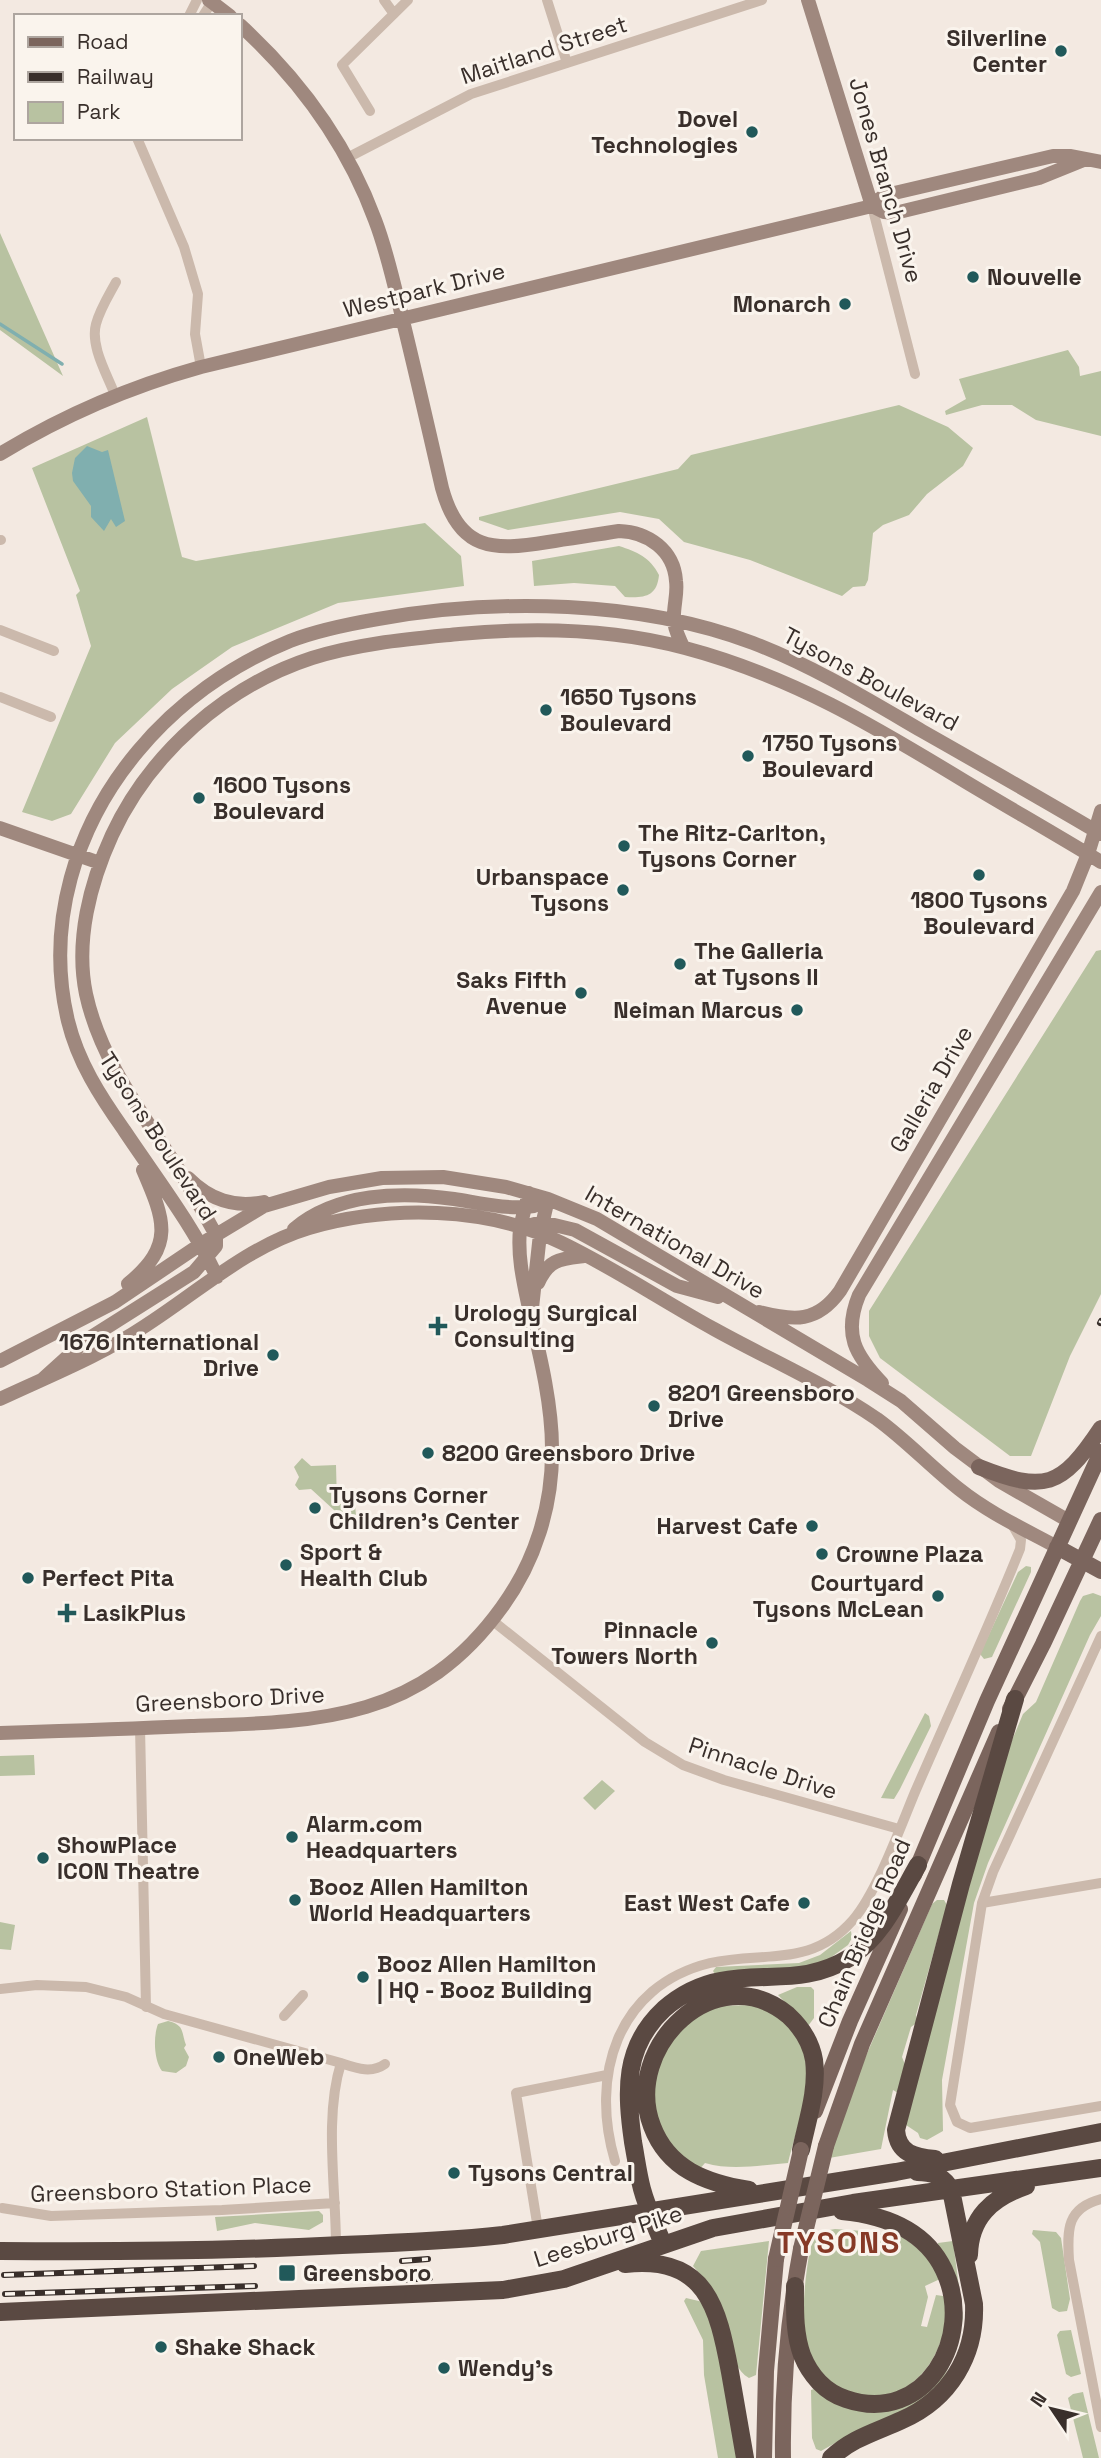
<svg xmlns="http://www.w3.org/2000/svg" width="1101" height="2458" viewBox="0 0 1101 2458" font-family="'Space Grotesk',sans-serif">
<rect width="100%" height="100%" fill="#f3e9e1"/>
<path fill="#b8c2a1" d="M0,233L63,376L0,330Z
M1068,350L1079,367L1080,376L1101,371V436L1036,420L1012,405H982L946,415L945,411L966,399L959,379Z
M899,405L948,427L973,448L963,466L927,494L909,515L883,525L873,533L868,580L865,586L853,587L842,596L750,560L684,542L659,519L620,512L508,530L479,520V517L678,469L691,455Z
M147,417L182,557L196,561L425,523L461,556L464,586L338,603L232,647L172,689L115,743L71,814L52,821L22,812L91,646L76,595L80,591L32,468Z
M619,546C637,552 650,557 659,575C657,597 644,598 625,597L615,586L574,583L534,586L532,561Z
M1101,950V1294L1070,1356L1031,1456H1010L880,1358L869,1336V1311L1096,951Z
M302,1458L311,1466L336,1465L337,1504H355L356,1516L335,1517L334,1510L311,1489L299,1490L295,1485L299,1477L294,1467Z
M1026,1566L1031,1567V1572L992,1657L984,1659L980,1654L1018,1572Z
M1093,1593L1101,1596V1616L1090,1635L988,1863L974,1903L942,2080L943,2131L927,2140L920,2138L918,2133L906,2125L907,2113L1002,1764L1023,1714L1036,1702L1080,1601L1083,1596Z
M925,1713L929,1716L931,1726L900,1789L894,1799L881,1798Z
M34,1755L35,1775L0,1776V1756Z
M602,1780L615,1791L595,1810L583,1798Z
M937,1900H944L947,1905L916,2015L918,2022L911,2027L902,2057L906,2067L898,2093L893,2090L881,2149L829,2158L859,2072L932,1904Z
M0,1922L15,1925L11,1950L0,1949Z
M851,1931L852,1938L848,1945L819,1966L716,1976L713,1971L716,1967L799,1963L820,1955Z
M797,1987H811L814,1990V2018L808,2026L778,1995Z
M756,2005C765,2010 776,2015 784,2022C826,2055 798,2121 788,2163C760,2165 733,2171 705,2163L698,2171L672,2151L653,2108L658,2059L666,2040L711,2006Z
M168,2021C185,2025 181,2032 186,2045L184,2048L189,2057L186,2066L176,2073L162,2071C154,2060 153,2037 158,2024Z
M319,2211L323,2215V2222L309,2230L255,2223L217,2231L215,2217Z
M835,2229L877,2232L891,2239L897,2233L928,2256L940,2279L925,2286L928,2297L921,2326L927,2327L936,2295L943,2296C949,2306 947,2315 945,2326C935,2377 892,2413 841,2389C830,2383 819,2376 813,2364C796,2329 806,2270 813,2233Z
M1033,2230L1056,2232L1061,2238L1070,2299L1067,2311L1059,2312L1052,2308L1040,2242L1032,2234Z
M769,2241L756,2375L749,2378C726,2366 724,2309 711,2288C706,2280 699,2273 693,2266L701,2251Z
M953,2241L963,2318L956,2351L939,2388L915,2409L862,2428L821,2451L816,2449L812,2438L811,2390L814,2389L889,2410L952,2350L938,2243Z
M686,2298L703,2302L715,2330L737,2458H718L704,2375L703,2340L684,2301Z
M1071,2330L1081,2374L1071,2377L1066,2374L1057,2335L1060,2331Z
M1083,2392L1099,2458H1083L1068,2398L1073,2394Z"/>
<path fill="#80afaf" d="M87,446L102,452L108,450L125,521L116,527L111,519L104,531L91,517V506L73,481L72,473L75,458Z"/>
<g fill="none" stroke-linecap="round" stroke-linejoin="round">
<path stroke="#80afaf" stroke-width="3.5" d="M0,324L62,364"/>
<path stroke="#cbb9ac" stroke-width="10" d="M384,0L394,14
M547,0L567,63
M189,16L197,0
M203,16L213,0
M370,111L342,65L408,0
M137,138L184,247L198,294L195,334L201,367
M347,158L471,94L762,0
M872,206L915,374
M115,395C107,374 90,346 96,324C100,309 109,295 116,282
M0,540H1
M0,630L54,651
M0,697L51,717
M493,1621L645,1742L683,1765L724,1780L899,1829
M1101,1636L993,1872L982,1903L950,2105L957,2122L970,2128L1101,2106
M140,1727L146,2007
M982,1903L1101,1883
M0,1989L37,1985L86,1987L126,1997L164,2014L341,2063C324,2117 336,2189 336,2246
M284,2016L303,1995
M341,2063C356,2068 371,2074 385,2064
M615,2161C590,2077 616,1986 710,1963C764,1951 811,1968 853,1920C877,1892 900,1828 915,1792C950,1711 987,1631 1020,1549L1021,1540L1013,1526
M1101,2199C1067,2208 1067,2229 1069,2260L1101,2427
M2,2208L51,2216L222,2210L335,2203
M538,2229L516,2093L607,2075"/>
<path stroke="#9f887e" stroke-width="14" d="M209,0L230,16
M808,0L872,206
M240,25C299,79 347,144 375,220C387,251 394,284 402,317C416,374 429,431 442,488C459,551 493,551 548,542C572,538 595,535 619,531C648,532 674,550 676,581C678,594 673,607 674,620C674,629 680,639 683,647
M872,206L884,212L895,213L1039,178L1086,159
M0,454C64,415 129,387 201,367L872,206L881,198L890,194L1053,156H1071L1101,162
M0,828L100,863
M188,1178C210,1200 234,1208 264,1202
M520,1228L542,1222L575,1230L677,1286L718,1297
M294,1229C337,1193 400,1191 454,1199C480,1203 507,1210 534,1206
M217,1277C192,1224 156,1178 124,1130C100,1096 78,1062 68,1021C45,925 75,826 138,751C178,703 231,665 290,641C318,630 349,624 378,619C497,598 640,600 753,643C813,666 867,699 922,731C982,765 1042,799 1101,834
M538,1283C549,1259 560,1259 584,1256
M128,1284C175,1245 165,1221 143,1170
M532,1308L540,1234L548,1199
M759,1312C794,1321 817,1323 840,1291L1073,891L1088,854L1101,811
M0,1361L115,1302L201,1244L264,1206L329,1187L382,1178L443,1177L506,1187L548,1199L597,1219L868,1380L901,1401L955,1448L999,1481L1069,1521
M43,1379L85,1341L194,1272L216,1246V1235C203,1212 191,1189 177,1167C142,1113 100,1059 86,994C75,941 90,883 112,835C150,753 226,686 312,658C360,643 410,639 459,634C535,627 611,628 685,648C791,676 874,726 966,782C1011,809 1057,835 1101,862
M882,1383C855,1355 843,1334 859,1295L1101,892
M0,1399C49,1376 100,1356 145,1326C198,1292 248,1246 309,1228C389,1205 487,1206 562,1243C614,1268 663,1301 714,1329C768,1359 826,1384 877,1419C906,1440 931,1467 959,1489C989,1513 1024,1529 1057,1547
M0,1733C64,1731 127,1729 191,1726C318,1722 420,1721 502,1607C535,1562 553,1505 552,1448C552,1406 541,1359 531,1318C525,1288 517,1260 520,1229C522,1217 526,1205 529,1193"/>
<path stroke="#7b655d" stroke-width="16" d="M979,1467C1045,1493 1061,1488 1101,1428
M1057,1547L1101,1571
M1010,1709L1043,1644L1101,1520
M914,1875L987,1701L1101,1452
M815,2111L850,2021L900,1909
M826,2146L862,2044L999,1732
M764,2458L766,2371L776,2259
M783,2458C782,2388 788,2318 801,2249"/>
<path stroke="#5a4942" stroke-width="18" d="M935,2159C915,2157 898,2154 896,2130L961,1884L1015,1699
M749,2190C706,2183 668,2169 652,2126C622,2047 716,1956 788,2015C801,2027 811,2042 814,2060C818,2090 807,2121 801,2150
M663,2244C656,2226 647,2208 642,2189C638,2174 636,2158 633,2142C626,2092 623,2047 664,2009C680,1995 699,1985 720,1981C767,1972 805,1985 849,1958C882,1937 899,1898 918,1865
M0,2251C114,2252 228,2251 342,2245C396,2243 449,2241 503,2235L896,2172L1101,2132
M969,2255C970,2217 992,2198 1026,2186
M625,2264C706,2255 718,2307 730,2372C735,2401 740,2429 745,2458
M795,2286C795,2309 794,2333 802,2355C810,2375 825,2392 846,2399C925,2426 976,2337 944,2270C925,2230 884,2215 842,2211
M0,2312L503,2290L564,2279L713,2228L853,2203L1101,2168
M831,2458C852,2438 876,2432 902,2420C950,2399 976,2355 974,2304L951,2190C944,2176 932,2172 917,2172"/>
<defs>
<path id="rail" d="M1100,1323L1101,1321
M402,2261L428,2259
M4,2275L254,2266
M402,2280L430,2278
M5,2294L255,2286"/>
</defs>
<use href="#rail" stroke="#392f2b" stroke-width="6"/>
<use href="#rail" stroke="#faf4ed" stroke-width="3.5" stroke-dasharray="10" stroke-linecap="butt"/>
<path stroke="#7b655d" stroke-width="16" d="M801,2249L826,2146
M776,2259L801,2150"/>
</g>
<g fill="#21595a" stroke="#faf4ed" stroke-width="2.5">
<circle cx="1061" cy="51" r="7"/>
<circle cx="752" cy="132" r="7"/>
<circle cx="973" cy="277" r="7"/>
<circle cx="845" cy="304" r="7"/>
<circle cx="546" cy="710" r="7"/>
<circle cx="748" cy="756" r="7"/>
<circle cx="199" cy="798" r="7"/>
<circle cx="624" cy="846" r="7"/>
<circle cx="979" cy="875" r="7"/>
<circle cx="623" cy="890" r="7"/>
<circle cx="680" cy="964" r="7"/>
<circle cx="581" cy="993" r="7"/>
<circle cx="797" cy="1010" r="7"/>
<path d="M434.5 1315.5h7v7h7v7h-7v7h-7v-7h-7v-7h7z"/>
<circle cx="273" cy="1355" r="7"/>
<circle cx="654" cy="1406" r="7"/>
<circle cx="428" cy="1453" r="7"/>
<circle cx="315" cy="1508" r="7"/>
<circle cx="812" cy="1526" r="7"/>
<circle cx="822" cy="1554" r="7"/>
<circle cx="286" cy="1565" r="7"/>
<circle cx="28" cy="1578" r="7"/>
<circle cx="938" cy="1596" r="7"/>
<path d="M63.5 1602.5h7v7h7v7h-7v7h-7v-7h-7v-7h7z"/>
<circle cx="712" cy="1643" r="7"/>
<circle cx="292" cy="1837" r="7"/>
<circle cx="43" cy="1858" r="7"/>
<circle cx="295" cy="1900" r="7"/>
<circle cx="804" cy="1903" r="7"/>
<circle cx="363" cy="1977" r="7"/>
<circle cx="219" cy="2057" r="7"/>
<circle cx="454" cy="2173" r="7"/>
<rect x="278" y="2264" width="18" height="18" rx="3.5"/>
<circle cx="161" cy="2347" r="7"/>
<circle cx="444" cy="2368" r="7"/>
</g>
<g text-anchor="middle" stroke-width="6" stroke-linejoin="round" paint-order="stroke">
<g font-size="23" font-weight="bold" fill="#392f2b" stroke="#faf4ed" text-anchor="start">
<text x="1047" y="46" text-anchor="end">Silverline<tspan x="1047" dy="26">Center</tspan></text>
<text x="738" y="127" text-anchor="end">Dovel<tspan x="738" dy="26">Technologies</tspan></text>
<text x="987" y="285">Nouvelle</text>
<text x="831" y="312" text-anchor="end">Monarch</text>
<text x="560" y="705">1650 Tysons<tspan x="560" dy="26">Boulevard</tspan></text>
<text x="762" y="751">1750 Tysons<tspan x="762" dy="26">Boulevard</tspan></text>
<text x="213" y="793">1600 Tysons<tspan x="213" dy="26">Boulevard</tspan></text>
<text x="638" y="841">The Ritz-Carlton,<tspan x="638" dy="26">Tysons Corner</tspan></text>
<text x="609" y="885" text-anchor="end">Urbanspace<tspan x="609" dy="26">Tysons</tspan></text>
<text x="979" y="908" text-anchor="middle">1800 Tysons<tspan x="979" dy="26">Boulevard</tspan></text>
<text x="694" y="959">The Galleria<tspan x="694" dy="26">at Tysons II</tspan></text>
<text x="567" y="988" text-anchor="end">Saks Fifth<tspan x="567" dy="26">Avenue</tspan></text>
<text x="783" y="1018" text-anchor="end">Neiman Marcus</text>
<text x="454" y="1321">Urology Surgical<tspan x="454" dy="26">Consulting</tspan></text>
<text x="259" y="1350" text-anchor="end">1676 International<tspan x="259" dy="26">Drive</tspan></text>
<text x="668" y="1401">8201 Greensboro<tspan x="668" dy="26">Drive</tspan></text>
<text x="442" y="1461">8200 Greensboro Drive</text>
<text x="329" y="1503">Tysons Corner<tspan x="329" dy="26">Children's Center</tspan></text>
<text x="798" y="1534" text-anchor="end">Harvest Cafe</text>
<text x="300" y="1560">Sport &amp;<tspan x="300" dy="26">Health Club</tspan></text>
<text x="836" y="1562">Crowne Plaza</text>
<text x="42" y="1586">Perfect Pita</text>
<text x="924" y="1591" text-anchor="end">Courtyard<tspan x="924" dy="26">Tysons McLean</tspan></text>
<text x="83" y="1621">LasikPlus</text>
<text x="698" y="1638" text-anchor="end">Pinnacle<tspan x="698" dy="26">Towers North</tspan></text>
<text x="306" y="1832">Alarm.com<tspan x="306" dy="26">Headquarters</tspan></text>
<text x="57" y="1853">ShowPlace<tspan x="57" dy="26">ICON Theatre</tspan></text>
<text x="309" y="1895">Booz Allen Hamilton<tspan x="309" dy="26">World Headquarters</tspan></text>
<text x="790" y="1911" text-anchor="end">East West Cafe</text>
<text x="377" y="1972">Booz Allen Hamilton<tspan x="377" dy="26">| HQ - Booz Building</tspan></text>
<text x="233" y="2065">OneWeb</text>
<text x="468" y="2181">Tysons Central</text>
<text x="303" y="2281">Greensboro</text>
<text x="175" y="2355">Shake Shack</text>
<text x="458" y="2376">Wendy's</text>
</g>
<g font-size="23" fill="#392f2b" stroke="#faf4ed">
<text transform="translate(544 50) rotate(-18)" y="8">Maitland Street</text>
<text transform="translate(886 180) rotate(74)" y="8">Jones Branch Drive</text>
<text transform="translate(424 290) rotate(-14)" y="8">Westpark Drive</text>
<text transform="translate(871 679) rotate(28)" y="8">Tysons Boulevard</text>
<text transform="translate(931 1089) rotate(-60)" y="8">Galleria Drive</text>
<text transform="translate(158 1136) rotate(57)" y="8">Tysons Boulevard</text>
<text transform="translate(675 1242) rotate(30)" y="8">International Drive</text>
<text transform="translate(230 1699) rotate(-3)" y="8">Greensboro Drive</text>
<text transform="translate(763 1768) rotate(18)" y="8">Pinnacle Drive</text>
<text transform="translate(864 1933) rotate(-67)" y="8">Chain Bridge Road</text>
<text transform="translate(171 2189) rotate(-2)" y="8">Greensboro Station Place</text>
<text transform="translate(608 2236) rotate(-18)" y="8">Leesburg Pike</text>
</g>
<g font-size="30" font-weight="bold" letter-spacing="2" fill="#863926" stroke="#faf4ed">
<text x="839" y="2253">TYSONS</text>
</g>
</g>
<rect x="14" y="14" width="228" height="126" fill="#faf4ed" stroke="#ada59f" stroke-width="2"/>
<rect x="28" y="37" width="35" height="10" fill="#7b655d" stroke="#ada59f" stroke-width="2"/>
<text x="77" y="49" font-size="21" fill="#392f2b">Road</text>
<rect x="28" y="72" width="35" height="10" fill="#392f2b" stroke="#ada59f" stroke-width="2"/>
<text x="77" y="84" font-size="21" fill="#392f2b">Railway</text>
<rect x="28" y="102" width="35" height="21" fill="#b8c2a1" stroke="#ada59f" stroke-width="2"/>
<text x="77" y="119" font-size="21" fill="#392f2b">Park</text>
<g transform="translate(1052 2409) rotate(305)" stroke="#faf4ed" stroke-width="5" paint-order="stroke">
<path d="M0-5L12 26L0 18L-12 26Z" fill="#392f2b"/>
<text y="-10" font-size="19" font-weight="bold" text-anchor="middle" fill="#392f2b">N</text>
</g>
</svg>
